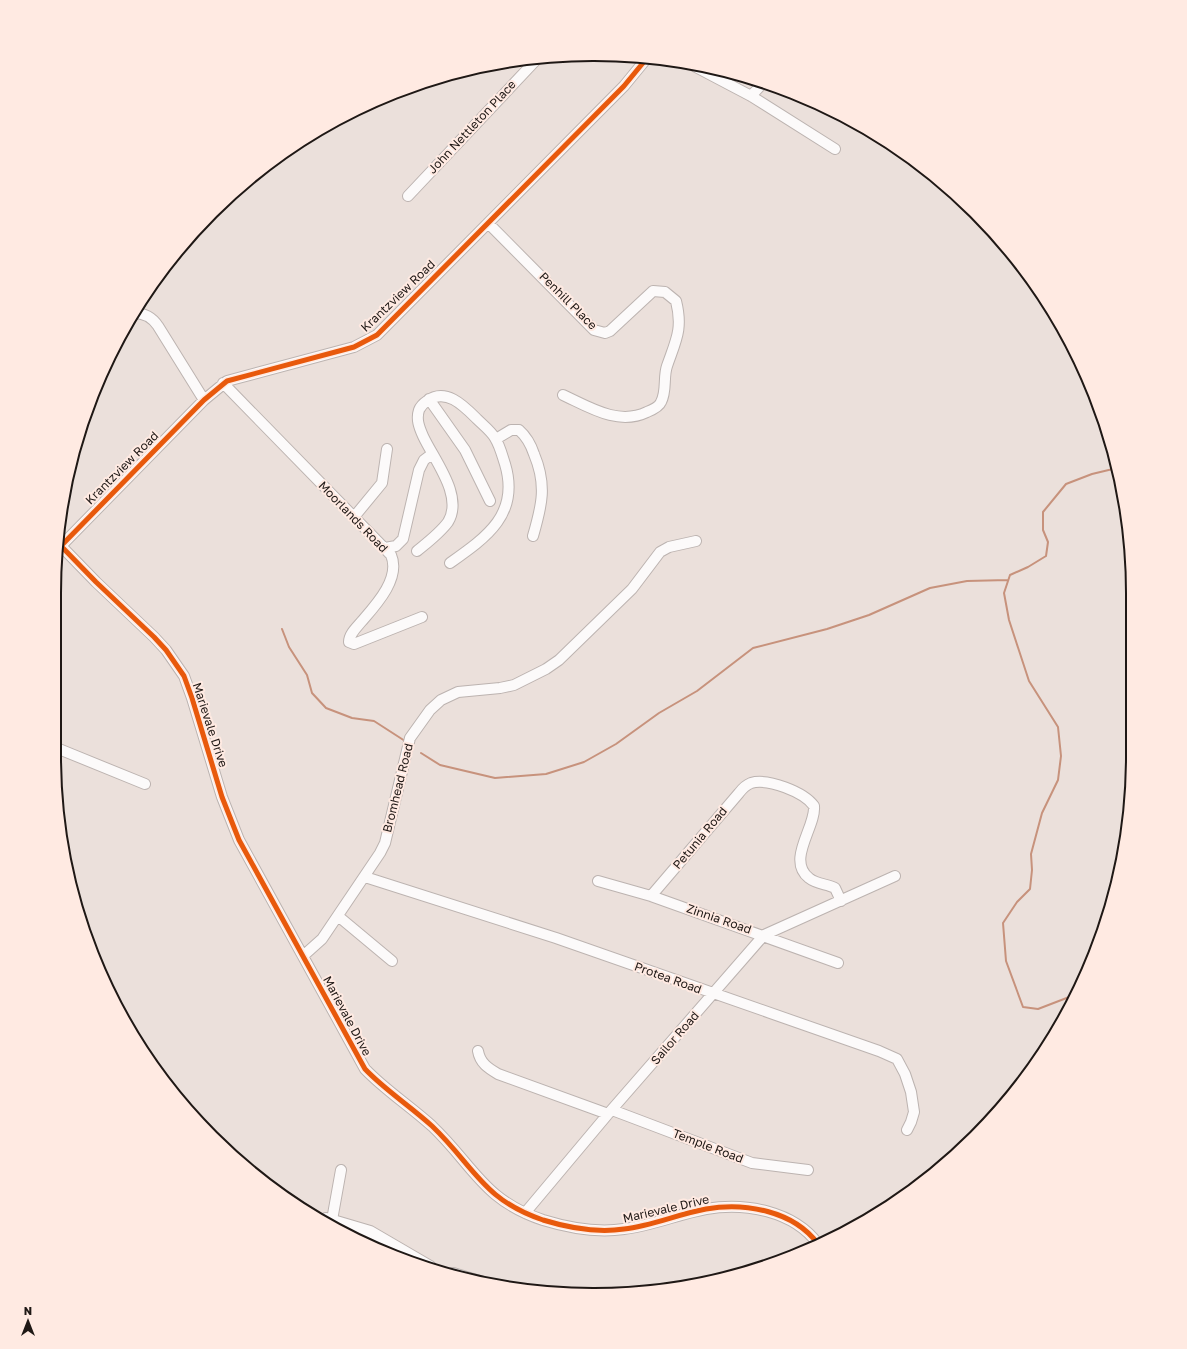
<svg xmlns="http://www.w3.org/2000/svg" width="1187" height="1349" viewBox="0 0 1187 1349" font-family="'Golos Text',sans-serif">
<rect width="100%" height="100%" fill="#ebe0db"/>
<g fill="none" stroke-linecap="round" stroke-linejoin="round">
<path stroke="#c7927c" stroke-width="2" d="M282,629L289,647L307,675L312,693L326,708L352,718L374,721L405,741
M421,753L440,765L495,778L546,774L584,762L616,744L659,713L697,691L753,648L827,629L869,615L930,588L967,581L1008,580
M1077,994L1038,1009L1023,1007L1006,961L1003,923L1017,902L1030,889L1032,870L1031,854L1042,813L1058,780L1061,756L1058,727L1029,681L1009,620L1004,593L1010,575L1028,567L1046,556L1048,542L1043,530V512L1066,484L1092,474L1117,468"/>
<defs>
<path id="minor" d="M694,66L751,96L835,149
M751,96L764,82
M408,196L537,59
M488,223L594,330L605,333L610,331L653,291L665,292L676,301C683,329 676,340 667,366C663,377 667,391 661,402C659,407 652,410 647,412C618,426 589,407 563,395
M134,313C144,313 152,317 158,326L204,400
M223,383L391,555C401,578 376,605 362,621C357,627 349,634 349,642L354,644L422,617
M429,399L465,450L490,501
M496,439L511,430H519C527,437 531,445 534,454C547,485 542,505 533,536
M354,517L382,483L387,449
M61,546L96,582L154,637L166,650L184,676L192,698L222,797L239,840L365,1069C385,1090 410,1106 432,1126C474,1166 483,1200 543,1220C569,1228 597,1233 624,1229C652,1226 678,1214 706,1209C745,1202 794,1211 818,1244
M385,548L396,546L403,539L419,470L424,460L432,454
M56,551L204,400L227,381L354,347L377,335L624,86L647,58
M417,551C428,542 440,533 448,522C464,496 434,460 423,436C419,427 416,419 419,410C421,405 424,403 427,401C446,387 464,406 477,419C483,425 491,431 495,438C500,446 502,455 505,464C520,514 487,537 450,563
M54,747L145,784
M365,877L556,938L879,1051L897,1059L905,1074L911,1092L914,1112L911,1122L907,1130
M598,881L651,896L838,963
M651,896L739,793C742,789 746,785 751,783C768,778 804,792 814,806C816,827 786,860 809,878C816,884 827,884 835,888L841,901
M338,916L392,961
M303,956L322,939L380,853L385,843L410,738L430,710L441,700L458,692L500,688L514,685L546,669L559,660L632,589L660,552L669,547L696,541
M478,1051C480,1063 488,1068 498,1074L608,1114
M612,1110L752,1163L808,1170
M525,1213L608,1114L764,935L895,876
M332,1220L341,1170"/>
<path id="major" d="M326,1219L370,1232L430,1267
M453,1274L483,1283"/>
</defs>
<use href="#minor" stroke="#bcb3b0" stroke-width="12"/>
<use href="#major" stroke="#bcb3b0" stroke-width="14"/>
<use href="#minor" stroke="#fcfafa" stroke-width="10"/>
<use href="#major" stroke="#fcfafa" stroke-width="12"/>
<defs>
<path id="cycleway" d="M61,546L96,582L154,637L166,650L184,676L192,698L222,797L239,840L365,1069C385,1090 410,1106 432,1126C474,1166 483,1200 543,1220C569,1228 597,1233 624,1229C652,1226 678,1214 706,1209C745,1202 794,1211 818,1244
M56,551L204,400L227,381L354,347L377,335L624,86L647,58"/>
</defs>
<use href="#cycleway" stroke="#ffeae2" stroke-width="8"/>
<use href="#cycleway" stroke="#e8590c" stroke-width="5"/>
</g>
<g text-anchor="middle" stroke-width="4" stroke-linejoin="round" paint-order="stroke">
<g font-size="12" fill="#1f1815" stroke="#ffeae2">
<text transform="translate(472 127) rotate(-47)" y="4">John Nettleton Place</text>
<text transform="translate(398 296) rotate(-44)" y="4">Krantzview Road</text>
<text transform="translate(568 301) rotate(45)" y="4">Penhill Place</text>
<text transform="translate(122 468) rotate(-45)" y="4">Krantzview Road</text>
<text transform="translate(353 517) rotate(46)" y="4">Moorlands Road</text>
<text transform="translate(210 725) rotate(72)" y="4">Marievale Drive</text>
<text transform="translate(398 788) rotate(-76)" y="4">Bromhead Road</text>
<text transform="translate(700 838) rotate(-50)" y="4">Petunia Road</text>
<text transform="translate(719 919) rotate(19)" y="4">Zinnia Road</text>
<text transform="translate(668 978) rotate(20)" y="4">Protea Road</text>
<text transform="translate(347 1016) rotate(62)" y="4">Marievale Drive</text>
<text transform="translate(675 1038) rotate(-49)" y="4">Sailor Road</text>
<text transform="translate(708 1146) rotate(21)" y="4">Temple Road</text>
<text transform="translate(666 1209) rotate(-13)" y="4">Marievale Drive</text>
</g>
</g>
<path d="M0 0H1187V1349H0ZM593 61H594A532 532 0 0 1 1126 593V756A532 532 0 0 1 594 1288H593A532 532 0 0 1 61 756V593A532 532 0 0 1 593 61Z" fill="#ffeae2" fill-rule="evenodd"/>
<path fill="none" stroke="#1f1815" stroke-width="2" d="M593 61H594A532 532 0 0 1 1126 593V756A532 532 0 0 1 594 1288H593A532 532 0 0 1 61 756V593A532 532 0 0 1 593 61Z"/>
<g transform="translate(28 1321)" stroke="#ffeae2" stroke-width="3" paint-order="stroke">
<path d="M0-3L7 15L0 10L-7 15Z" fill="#1f1815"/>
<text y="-6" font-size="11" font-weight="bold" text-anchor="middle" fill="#1f1815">N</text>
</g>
</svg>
